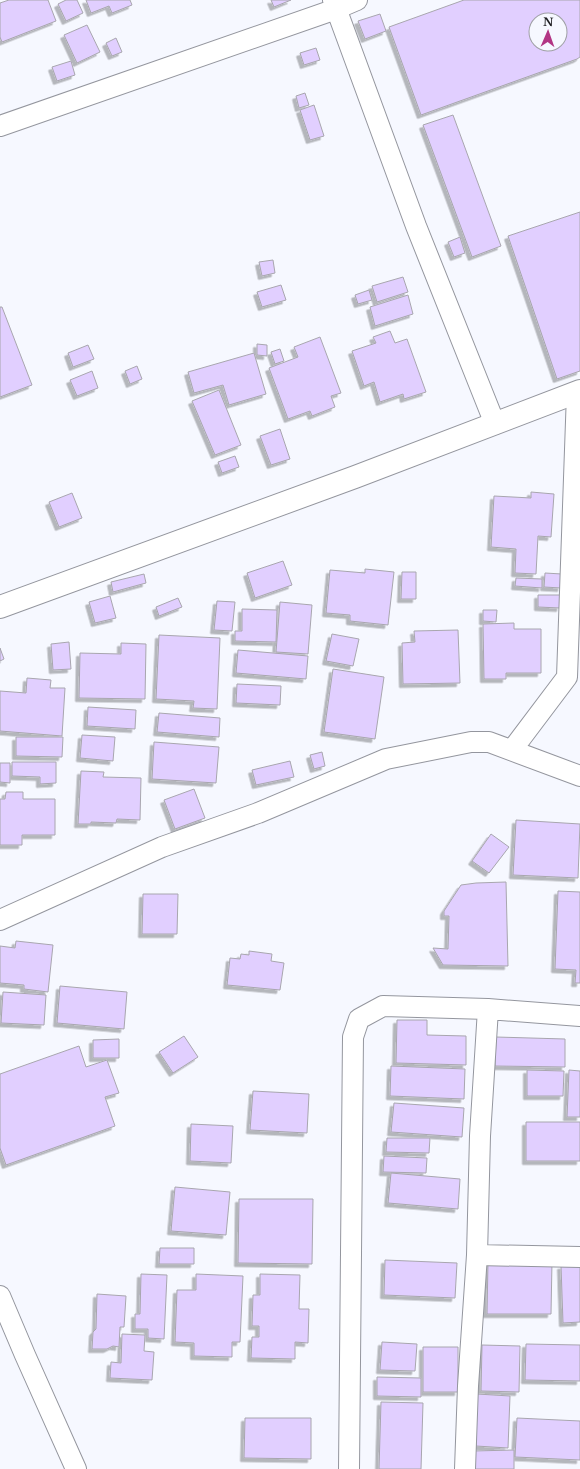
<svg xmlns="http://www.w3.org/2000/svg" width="580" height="1469" viewBox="0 0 580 1469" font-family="'Libre Baskerville',serif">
<defs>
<filter id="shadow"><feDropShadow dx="-3.5" dy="3.5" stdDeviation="0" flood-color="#0004"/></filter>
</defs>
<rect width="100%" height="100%" fill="#f6f8ff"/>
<path fill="#e1cfff" stroke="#a8a6ae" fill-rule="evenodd" filter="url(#shadow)" d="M9,0H48L56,21L2,42L0,37V3Z
M66,0H77L83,13L66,21L58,4Z
M86,0H130L132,5L112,13L109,6L91,13Z
M271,0H291L274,7Z
M464,0H580V57L577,59L421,115L389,27ZM536,20H560V44H536Z
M380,14L386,31L365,39L358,21Z
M87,25L100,52L77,63L64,35Z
M116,38L122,52L112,56L106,43Z
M316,48L320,60L304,65L300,53Z
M71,61L75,75L57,81L52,67Z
M305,93L309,105L299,108L296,96Z
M314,105L324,136L310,140L300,110Z
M453,115L501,246L472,257L423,125Z
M580,212V371L557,379L508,236Z
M460,237L465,253L454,257L448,242Z
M273,260L275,273L262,276L259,262Z
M403,277L408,292L377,302L372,286Z
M281,285L286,300L262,307L257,292Z
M369,290L372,300L358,304L355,295Z
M408,295L413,314L375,326L370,307Z
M0,307H2L32,385L0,397Z
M390,331L395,343L407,339L426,392L404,399L403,394L380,402L374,382L364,386L352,351L376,343L373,337Z
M320,337L341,393L331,396L335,407L312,416L310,411L288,419L269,368L298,357L294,347Z
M257,344L267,345V356L257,355Z
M88,345L94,359L73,367L68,353Z
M280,349L284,361L275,364L271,352Z
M254,353L266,394L229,405L223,385L194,393L188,372Z
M137,366L142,379L130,384L125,371Z
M92,371L98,388L77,396L70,380Z
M219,390L241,445L215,455L192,401Z
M280,429L290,459L271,465L260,436Z
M235,456L239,467L222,473L218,462Z
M531,492L554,494L551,537L538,536L536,574L515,573L516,549L491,547L494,496L531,498Z
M72,493L82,518L59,527L49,502Z
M283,561L292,585L255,598L247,573Z
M365,569L394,572L388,625L350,621V615L326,613L330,570L365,573Z
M402,572H416V599H401Z
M545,573L562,574L561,588L544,587Z
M144,574L146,583L113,592L111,582Z
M516,578L542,579V588L515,586Z
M538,595H561L560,608L538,607Z
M110,596L116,618L95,623L89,602Z
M178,598L182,607L159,616L156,607Z
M217,601L235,602L232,631L214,630Z
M280,602L312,605L308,654L276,652Z
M242,609L277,610L276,642L235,641V631H242Z
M483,610H497L496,622L483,621Z
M514,623V629H541V673H506V679H484L483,624Z
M458,630L460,683L403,684L402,643L415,642L414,631Z
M332,634L359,639L353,666L326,661Z
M159,635L220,638L217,709L193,708L194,701L156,699Z
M69,642L71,669L53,670L51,644Z
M121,643L146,644L145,699L79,698L80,653L121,654Z
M0,648L4,659L0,661Z
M238,650L308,656L306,679L236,673Z
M333,669L384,677L375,739L324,732Z
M27,678L51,680L50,688H65L62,736L0,731V691L26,693Z
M237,684L281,686L280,705L236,703Z
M88,707L136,710L135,729L87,726Z
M159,713L220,718L219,737L157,732Z
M82,735L115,737L113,761L80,758Z
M16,737H63L62,757L16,756Z
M154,742L219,747L216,783L152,779Z
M322,752L325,766L314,769L310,755Z
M290,761L294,777L256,785L252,770Z
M12,762H56V783L40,784V777L12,776Z
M0,763H10V783L0,782Z
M81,771L104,772L103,777L141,778L140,820L117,819L116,823L91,822V824H78Z
M194,789L205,818L175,829L164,800Z
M6,792H23V799H55V835H22V845H0V799H5Z
M516,820L580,824L578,878L513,875Z
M491,834L509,847L489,873L472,861Z
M506,882L508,966L443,965L433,948L448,949L449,916H444V911L461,885L476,883Z
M558,891L580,892V983H575L576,970L555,969Z
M143,894H178L177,934H142Z
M16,941L53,945L48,992L24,989V985L0,983V946L15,948Z
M249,951L272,954L271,961L284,963L280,990L227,985L230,958L240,959L241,954L249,955Z
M60,986L127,992L124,1029L57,1023Z
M3,992L46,995L44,1025L1,1023Z
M397,1020H427V1035L466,1036V1065L396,1063Z
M184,1036L198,1057L173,1073L159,1052Z
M496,1037L565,1039V1067L495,1066Z
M119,1039V1058H93V1040Z
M79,1046L86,1067L107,1060L119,1093L105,1097L115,1126L6,1165L0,1148V1074Z
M391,1066L465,1069L464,1099L390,1096Z
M527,1070L564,1071L563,1096H527Z
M569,1070L580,1071V1117H567Z
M253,1091L309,1094L307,1133L250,1130Z
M394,1103L464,1108L462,1137L391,1132Z
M526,1122H580V1161H526Z
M191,1124L233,1126L231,1163L190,1161Z
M387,1138H430L429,1153L386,1152Z
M384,1156L427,1158L426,1173L383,1172Z
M391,1173L460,1179L458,1209L388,1203Z
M175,1187L230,1192L226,1235L171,1231Z
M239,1199H313L312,1264L238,1263Z
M160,1248H194V1264H159Z
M385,1260L457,1263L455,1298L384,1295Z
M488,1262H552L551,1314H487Z
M580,1265V1322L563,1323L561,1266Z
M141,1274L167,1275L164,1339L148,1338V1329H135V1314H140Z
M196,1274L243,1276L240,1342H232V1357L194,1356V1343L175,1342L177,1290H196Z
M260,1274L300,1275L299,1309H309L308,1343L295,1342V1359L251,1358L252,1337H259V1326H252L253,1295H260Z
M97,1294L126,1296L124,1327H120L119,1347L113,1346L107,1349H92L93,1332L96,1329Z
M122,1334L145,1335L144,1351L154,1352L152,1380L110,1378L111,1362L121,1363Z
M382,1342L417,1344L415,1371L380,1370Z
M526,1344L580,1345V1381L525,1380Z
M482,1345L520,1346L519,1392L481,1391Z
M423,1347H458V1392H423Z
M377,1377L421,1378V1397L377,1396Z
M477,1394L510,1396L508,1448L476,1446Z
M381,1402L423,1403L421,1469H379Z
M245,1418H311V1459L244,1458Z
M517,1418L580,1421V1460L515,1457Z
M514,1450V1469H473V1451Z"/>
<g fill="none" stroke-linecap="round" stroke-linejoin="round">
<defs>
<path id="street" d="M333,0L416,226L495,424
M0,126L336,9L357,0
M512,750L567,677L577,393
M0,920L162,847L258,813L386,759L471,742H489L580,776
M477,1255L580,1257
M0,1296L25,1355L76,1469
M349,1469L353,1037L359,1019L383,1006L488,1009L580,1016
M465,1469L468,1386L477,1255L480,1136L488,1009"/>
<path id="secondary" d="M0,607L355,477L580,391"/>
</defs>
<use href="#street" stroke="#94969e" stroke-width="22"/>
<use href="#secondary" stroke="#94969e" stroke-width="24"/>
<use href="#street" stroke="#fff" stroke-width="20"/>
<use href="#secondary" stroke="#fff" stroke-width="22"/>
</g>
<g transform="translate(548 32) rotate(2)"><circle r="19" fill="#f6f8ff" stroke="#9fa0a5"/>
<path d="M0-3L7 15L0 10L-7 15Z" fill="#b23584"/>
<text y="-6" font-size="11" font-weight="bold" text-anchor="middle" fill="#1c1c1f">N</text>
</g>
</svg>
